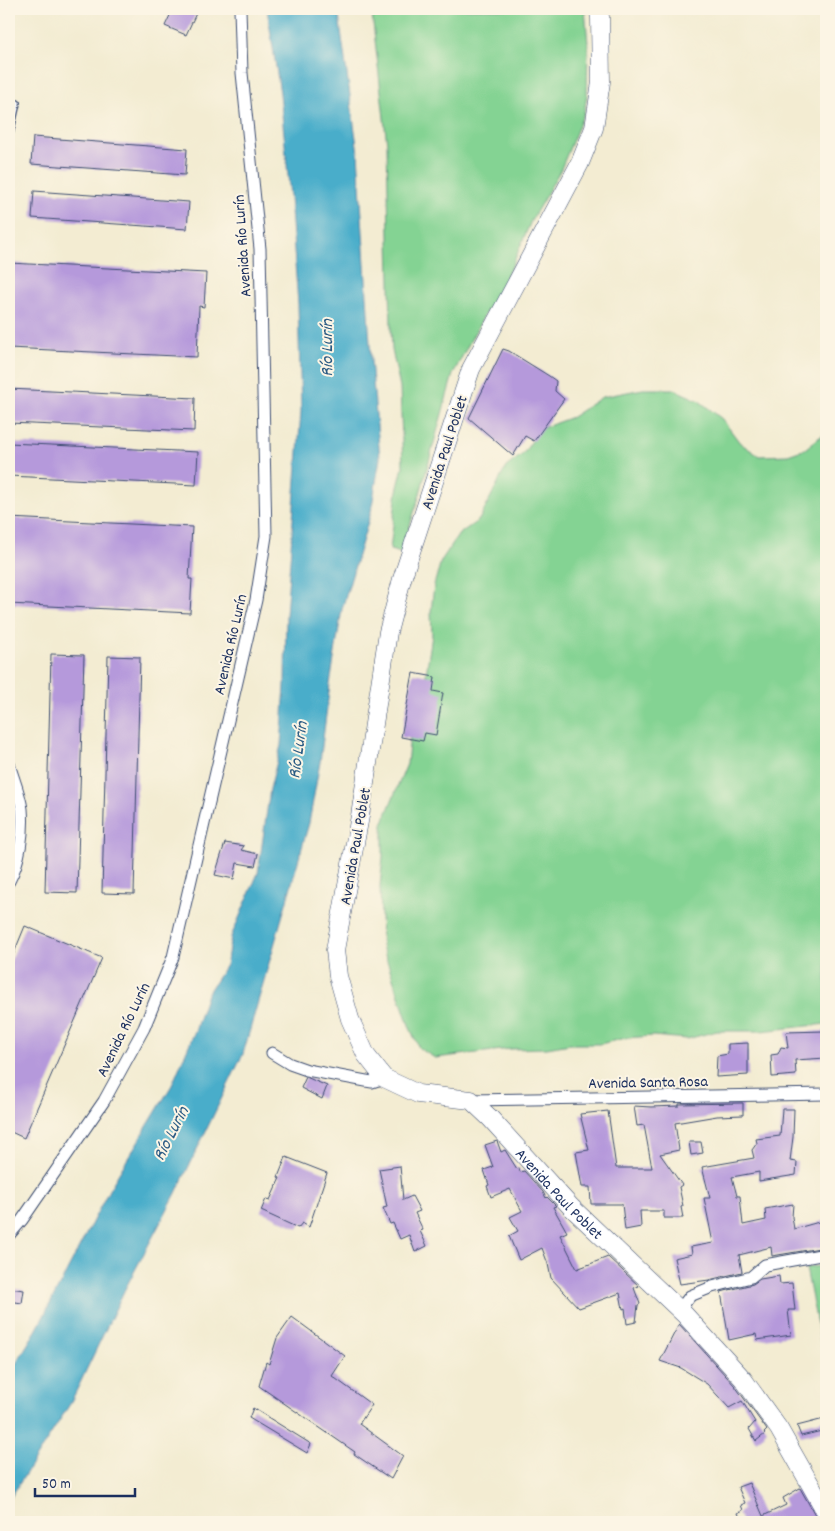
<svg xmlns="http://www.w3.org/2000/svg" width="835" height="1531" viewBox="0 0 835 1531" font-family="Dekko,sans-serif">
<rect width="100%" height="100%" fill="#fcf5e5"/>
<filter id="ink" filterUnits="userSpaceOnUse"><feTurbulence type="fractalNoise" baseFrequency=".02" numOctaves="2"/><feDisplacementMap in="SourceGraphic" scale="10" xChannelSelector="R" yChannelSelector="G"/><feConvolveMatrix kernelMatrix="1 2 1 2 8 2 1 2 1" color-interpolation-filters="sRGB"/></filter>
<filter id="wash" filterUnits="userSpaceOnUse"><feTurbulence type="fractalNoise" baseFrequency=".0096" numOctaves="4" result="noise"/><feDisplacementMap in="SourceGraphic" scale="20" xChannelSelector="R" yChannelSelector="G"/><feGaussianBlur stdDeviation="1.12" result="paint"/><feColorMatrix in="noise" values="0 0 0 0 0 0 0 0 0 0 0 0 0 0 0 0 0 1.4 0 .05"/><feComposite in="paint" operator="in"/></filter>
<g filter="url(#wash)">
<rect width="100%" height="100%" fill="#f3ecd2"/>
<path fill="#84d393" stroke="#508178" d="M409,9H585L588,44L587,95L584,113L561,169L531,221L512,266L475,332L453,374L419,497L401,553L390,550L397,491L403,467L400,387L392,350L391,328L387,144L372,14Z
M643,389H673L698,400L722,419L740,443L759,456L788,455L805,449L826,432V1024L761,1031H717L687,1039L653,1036L626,1038L600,1044H570L547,1048L510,1049L435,1058L419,1048L410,1028L382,946L380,886L383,857V822L407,764L412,717L422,701L432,635L431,612L434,585L441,561L459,534L479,520L506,467L523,454L540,429L572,417L602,397Z
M826,1265V1370L806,1268Z"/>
<path fill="#4aadca" stroke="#326e94" d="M267,9H338L358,153L371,360L380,458L371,512L342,609L330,684L320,762L309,823L243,1054L175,1195L125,1289L70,1404L9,1500V1375L37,1329L110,1188L172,1085L195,1031L207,994L226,965L231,937L258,873L270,789L281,745L285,685L286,615L301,411L298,304L290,196L280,93Z"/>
<g id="blocks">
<path fill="#b599db" d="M173,9H198L186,35L165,26Z
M33,137L187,149L185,175L31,164Z
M34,191L189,202L187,229L32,218Z
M9,263L206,273L204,307L199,306L197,357L9,348Z
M503,349L509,351L549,376L556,381L555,391L564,399L534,441L525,436L513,456L469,418Z
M9,389L195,398L194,431L9,423Z
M9,443L198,452L196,485L9,476Z
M9,518L192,527L189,579H192L190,613L9,604Z
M51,654L84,655L77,893L45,892Z
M108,656L140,657L134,894L102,893Z
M413,673L435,677L433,691L443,693L436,735L425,733L423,741L401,737Z
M225,843L244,846L241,850L258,854L255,866L237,863L234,879L215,875Z
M25,926L102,958L24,1138L9,1131V965Z
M825,1031L826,1058L795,1060L796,1075L772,1077L771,1055L778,1054L781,1047L788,1048L786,1032Z
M748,1043V1075L716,1077L717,1056L728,1054V1044Z
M306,1077L327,1086L322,1099L301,1088Z
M743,1103V1115L717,1116L675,1123L679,1150L660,1154L682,1185L679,1187L683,1206L681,1207L683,1218H664V1211H640L641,1227L625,1230L622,1204H591L590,1187H582L576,1152L589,1150L580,1114L608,1111L616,1168H652L644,1125L637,1126L634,1106L651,1107L679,1106V1104Z
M782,1109H794L793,1137L790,1161L797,1162L796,1175L759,1181V1172L732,1177L737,1196H740L743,1225L766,1220L765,1209L793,1204L792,1217L794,1229L826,1220V1247L772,1256L771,1247L739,1255L742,1272L709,1280L680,1284L674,1258L692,1254L691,1247L713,1243L704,1198H710L702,1167L754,1158L752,1150L757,1143L756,1139L780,1136Z
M497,1141L501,1152L505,1150L517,1169L519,1168L520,1172L524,1171L543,1192L546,1198L547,1197L556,1206L553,1207L567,1232L560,1235L577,1269L608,1257L639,1286L634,1288L640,1304L638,1305L636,1322L627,1324L625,1308L623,1309L620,1293L579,1308L551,1278L548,1264L542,1248L519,1260L509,1236L518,1231L510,1217L522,1211L510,1189L491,1197L487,1186L489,1185L484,1170L493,1167L485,1145Z
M689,1142H701L703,1153L691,1155Z
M286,1157L327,1173L309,1227L302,1223L298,1228L261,1211L266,1199L270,1200L280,1178L278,1177Z
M400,1166L403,1200L412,1196L420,1211L415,1213L423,1230L420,1231L427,1246L415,1252L409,1235L400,1239L393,1223L390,1224L383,1208L387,1207L379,1169Z
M779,1276L780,1284L792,1283L795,1310H788L791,1335L757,1340L756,1334L729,1340L721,1292L753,1284L760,1279Z
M9,1288L24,1290L22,1303L9,1301Z
M292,1317L345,1356L332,1376L372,1405L359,1424L403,1456L391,1479L354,1454L355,1452L259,1386L266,1362L269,1364L277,1338Z
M679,1324L735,1386L767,1430L764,1433L765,1434L756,1441L749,1429L755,1422L742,1401L729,1408L707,1384L681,1368L660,1361Z
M253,1408L311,1444L307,1453L249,1418Z
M824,1419L826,1430L801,1436L797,1426Z
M749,1483L763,1516L786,1505L783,1498L800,1488L819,1522H742L738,1513L743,1510L741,1505L745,1503L738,1487Z"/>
</g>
</g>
<g filter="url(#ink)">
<use href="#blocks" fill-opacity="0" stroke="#3b4b6f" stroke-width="1"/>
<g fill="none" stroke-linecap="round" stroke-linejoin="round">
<defs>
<path id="lane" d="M9,138L17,103"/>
<path id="street" d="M9,764C13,778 20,794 22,809C24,832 20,861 9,881
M272,1053L290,1064L307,1070L366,1081L372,1082L384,1078
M471,1100L826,1094
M9,1235L22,1220L104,1101L144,1028L173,957L256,600L266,536L260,249L242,73L240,9
M685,1315L684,1304L690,1296L712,1287L751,1277L765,1265L826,1254"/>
<g id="primary">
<path id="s1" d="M598,9L600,17L601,82L594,128L580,163L471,369L402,579L388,632L360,816L335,950L338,976L350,1019L366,1055L384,1078L418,1094L471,1100L490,1118L571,1207L685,1315L743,1379L779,1429L826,1512"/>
</g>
</defs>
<use href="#lane" stroke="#3b4b6f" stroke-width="8"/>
<use href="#street" stroke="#3b4b6f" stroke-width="13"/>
<use href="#primary" stroke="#3b4b6f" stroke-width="19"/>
<use href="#lane" stroke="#fff" stroke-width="5.5"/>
<use href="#street" stroke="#fff" stroke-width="11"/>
<use href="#primary" stroke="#fff" stroke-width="18"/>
</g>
</g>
<g text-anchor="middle" stroke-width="4" stroke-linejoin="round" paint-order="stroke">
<g font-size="16" fill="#1b2f5e" stroke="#fcf5e5">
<text transform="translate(241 246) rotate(-94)" y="6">Avenida Río Lurín</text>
<text transform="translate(443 452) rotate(-72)" y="6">Avenida Paul Poblet</text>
<text transform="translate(229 644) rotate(-77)" y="6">Avenida Río Lurín</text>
<text transform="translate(354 846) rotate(-80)" y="6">Avenida Paul Poblet</text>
<text transform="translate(122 1029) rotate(-64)" y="6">Avenida Río Lurín</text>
<text transform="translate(648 1081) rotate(-1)" y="6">Avenida Santa Rosa</text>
<text dy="6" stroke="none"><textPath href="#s1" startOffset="1348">Avenida Paul Poblet</textPath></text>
</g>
<g font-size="18" font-style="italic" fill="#2b5b84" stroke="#fcf5e5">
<text transform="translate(326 348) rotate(-90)" y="6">Río Lurín</text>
<text transform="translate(297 750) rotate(-82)" y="6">Río Lurín</text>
<text transform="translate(170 1133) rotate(-63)" y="6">Río Lurín</text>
</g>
</g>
<rect width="835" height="1531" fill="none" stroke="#fcf5e5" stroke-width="30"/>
<path d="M35 1488v8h100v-8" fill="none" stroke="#1b2f5e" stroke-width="2.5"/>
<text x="42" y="1488" font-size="15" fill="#1b2f5e" stroke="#fcf5e5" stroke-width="4" paint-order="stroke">50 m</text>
</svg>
